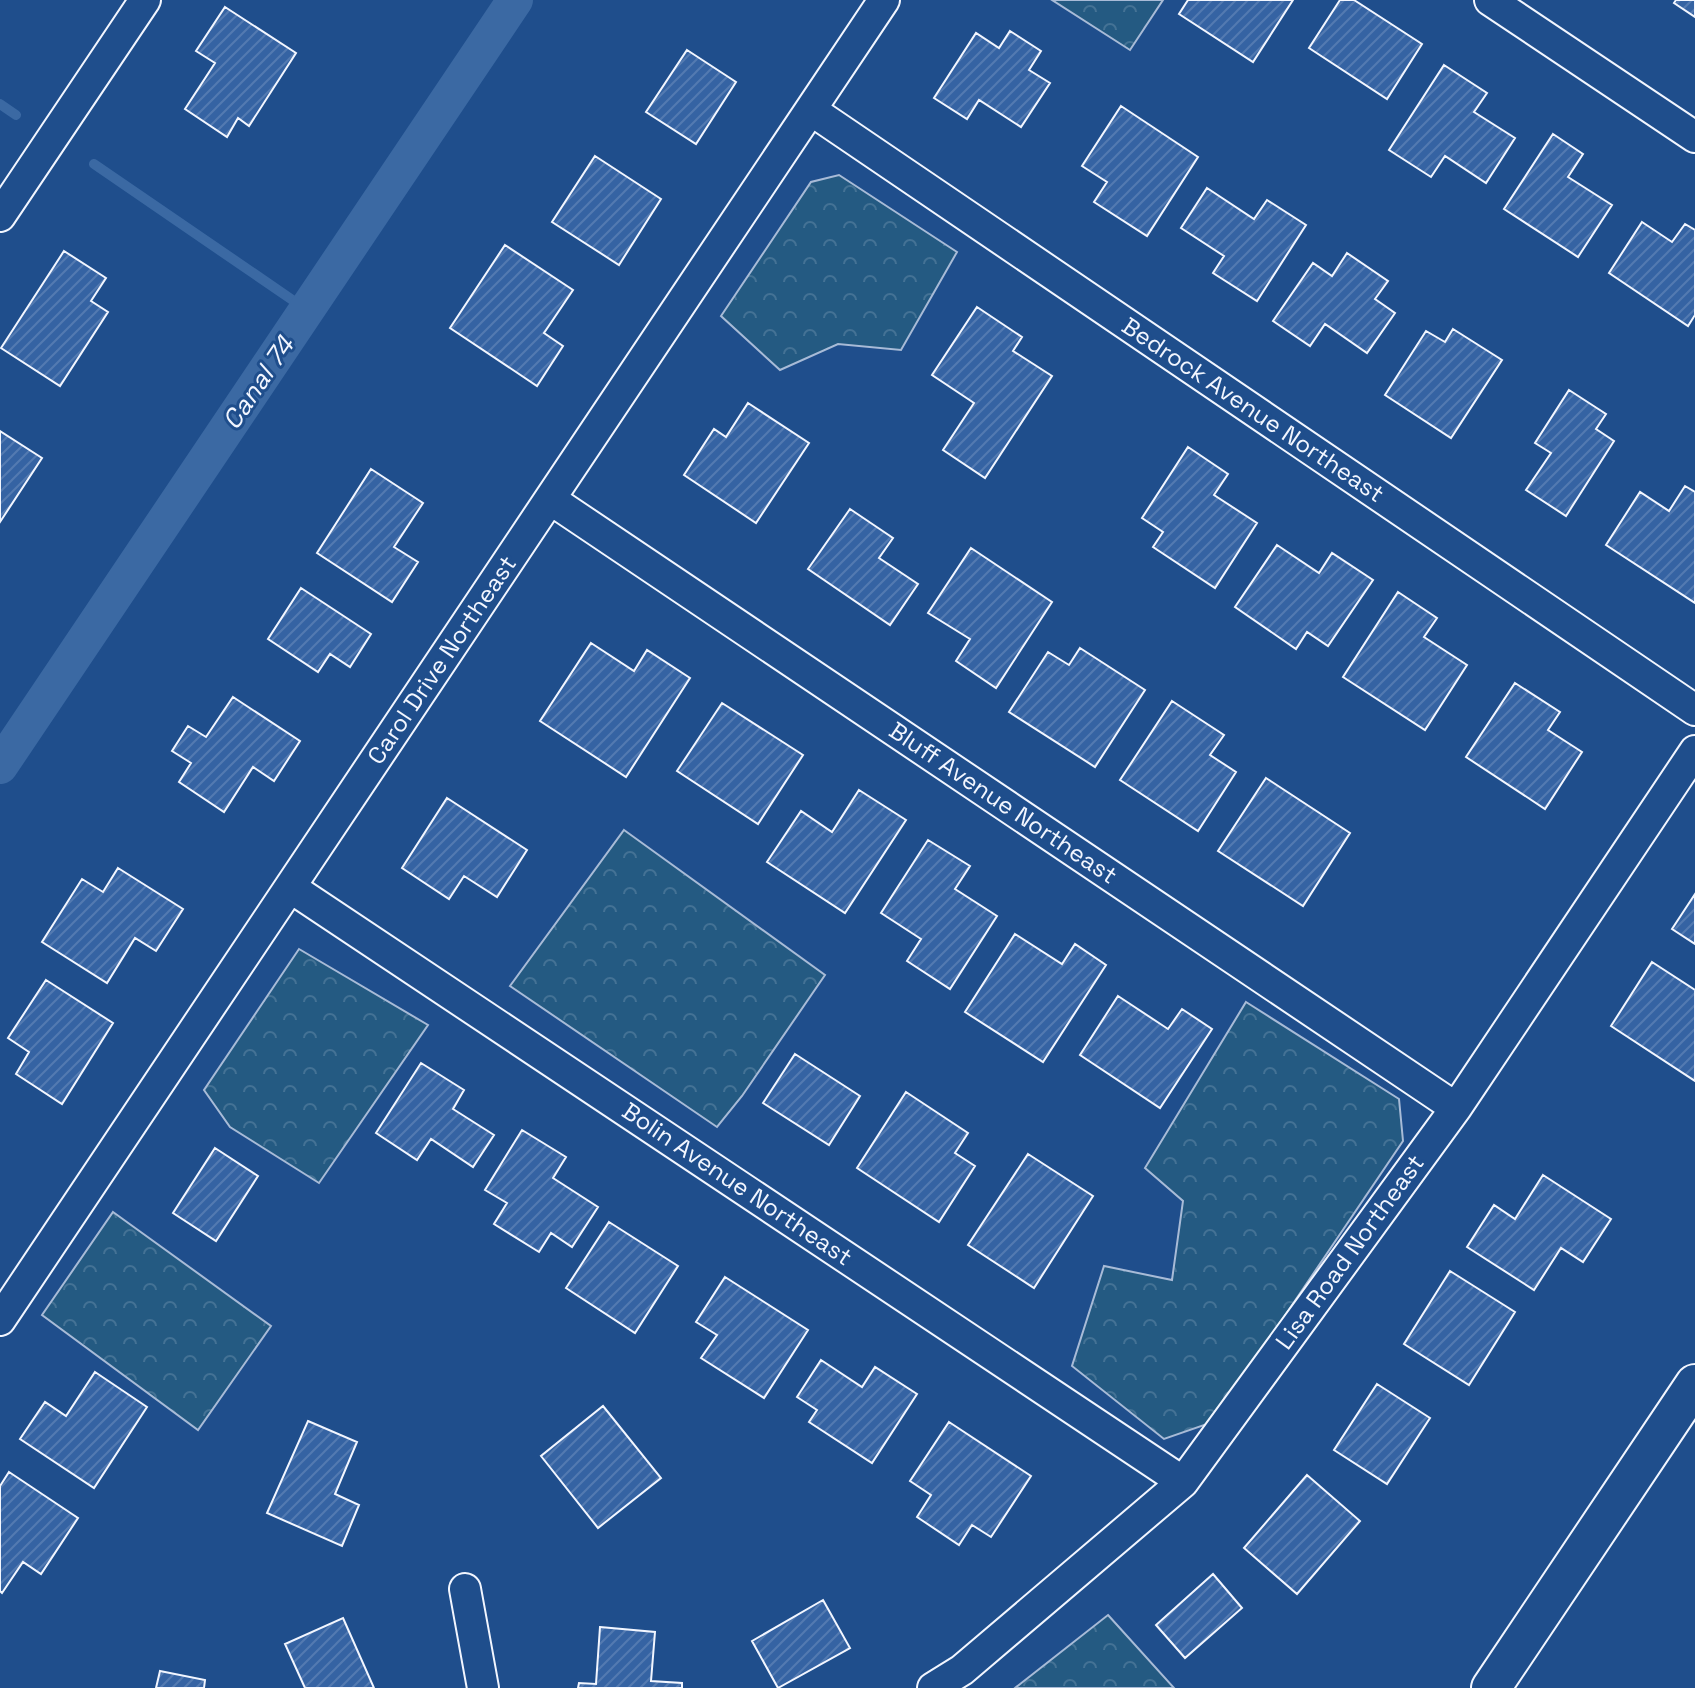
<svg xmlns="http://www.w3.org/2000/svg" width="1695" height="1688" viewBox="0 0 1695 1688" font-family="'Space Grotesk',sans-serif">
<defs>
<pattern id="forest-crowns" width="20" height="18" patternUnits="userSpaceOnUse" patternTransform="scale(2)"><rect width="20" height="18" fill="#245a82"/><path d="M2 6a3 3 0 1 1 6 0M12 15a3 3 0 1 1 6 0" fill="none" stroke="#447295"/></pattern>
<pattern id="building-hatch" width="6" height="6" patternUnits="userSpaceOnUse" patternTransform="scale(2)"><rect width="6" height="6" fill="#3563a3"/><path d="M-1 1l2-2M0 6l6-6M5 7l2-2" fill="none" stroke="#537ab1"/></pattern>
</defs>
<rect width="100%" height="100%" fill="#1f4e8c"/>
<path fill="url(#forest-crowns)" stroke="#a8bbd7" stroke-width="2" d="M1052,0H1163L1130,50Z
M839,175L957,252L901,350L838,344L780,370L721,316L811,182Z
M624,830L825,975L742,1096L717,1127L510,986Z
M299,949L428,1025L319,1183L230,1127L204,1090Z
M1246,1002L1399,1099L1403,1141L1213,1422L1164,1439L1072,1366L1104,1266L1172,1280L1183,1201L1145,1168Z
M113,1212L271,1326L198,1430L42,1315Z
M1108,1615L1174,1688H1015Z"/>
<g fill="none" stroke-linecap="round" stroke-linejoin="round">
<path stroke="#3b69a3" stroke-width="10" d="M0,104L16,115
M94,164L307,310"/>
<path stroke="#3b69a3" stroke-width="36" d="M0,766L515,0"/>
</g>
<path fill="url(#building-hatch)" stroke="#f2f6ff" stroke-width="2" d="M1188,0H1293L1253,62L1179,14Z
M1340,0H1354L1422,44L1387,99L1309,48Z
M1676,0H1695V17L1674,3Z
M225,7L296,53L249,126L238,118L227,137L185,109L215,63L196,51Z
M1010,31L1041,51L1029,70L1050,83L1021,127L979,100L967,119L934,98L976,33L999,48Z
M687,50L736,82L696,144L646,112Z
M1444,65L1487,93L1474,112L1515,138L1486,183L1445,156L1431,177L1389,150Z
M1121,106L1198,157L1147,236L1094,202L1107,182L1082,166Z
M1553,134L1583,154L1568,177L1612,205L1578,257L1504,209Z
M595,156L661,199L619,265L552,222Z
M1207,188L1254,219L1267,200L1306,225L1257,301L1213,273L1224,256L1181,228Z
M1642,222L1672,242L1685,224L1695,230V315L1688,326L1609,273Z
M505,245L573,290L544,333L563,346L537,386L450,328Z
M64,251L106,278L91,301L108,312L60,386L1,348Z
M1347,253L1388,281L1375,299L1395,313L1367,353L1325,324L1310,346L1273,321L1313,263L1332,276Z
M977,307L1022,337L1013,351L1052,376L985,478L943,450L974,403L932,375Z
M1453,329L1502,360L1451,438L1385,395L1426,331L1445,342Z
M1569,390L1606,414L1596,429L1614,441L1566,516L1526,490L1551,453L1535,443Z
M748,403L809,443L756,523L684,475L714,429L726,437Z
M0,431L42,458L0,522Z
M1188,447L1228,474L1214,495L1257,523L1215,588L1153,547L1163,532L1142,518Z
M371,469L423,503L394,547L418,562L392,602L317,553Z
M1685,486L1695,492V603L1606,545L1640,492L1669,511Z
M850,509L893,538L879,558L918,584L890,625L808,569Z
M1277,545L1319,573L1332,553L1373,580L1328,646L1307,632L1296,649L1235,607Z
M971,548L1052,602L996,688L956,661L970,639L928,613Z
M301,588L371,634L350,667L330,654L318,672L268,639Z
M1398,592L1437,618L1424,637L1467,665L1425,730L1343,677Z
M591,643L634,671L647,650L690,678L626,777L540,721Z
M1080,648L1145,690L1095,767L1009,712L1048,652L1069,665Z
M1515,683L1560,712L1548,730L1582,752L1545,809L1466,757Z
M233,697L300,741L274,781L253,767L224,812L179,782L191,763L172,751L188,726L206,737Z
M1172,701L1224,735L1210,755L1236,772L1198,831L1120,780Z
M722,703L803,755L758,824L677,771Z
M1266,778L1350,833L1303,906L1218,851Z
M859,790L906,820L845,913L767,862L801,811L832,832Z
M447,798L527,850L497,897L464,876L449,899L402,868Z
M928,840L970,866L955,889L997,916L950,989L907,961L921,939L881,913Z
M118,868L183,909L156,951L135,938L107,983L42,942L82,879L103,892Z
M1695,894V944L1672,929Z
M1015,934L1062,964L1075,944L1106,965L1043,1062L965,1012Z
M1652,962L1695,990V1081L1611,1026Z
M46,980L113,1023L62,1104L16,1074L29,1052L8,1038Z
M1118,996L1168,1029L1182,1009L1212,1029L1160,1108L1080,1055Z
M795,1054L860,1096L829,1145L763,1103Z
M421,1063L464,1090L453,1109L494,1135L473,1167L431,1139L417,1160L376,1133Z
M906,1092L968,1133L955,1153L975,1166L939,1222L857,1168Z
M522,1130L566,1157L553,1178L598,1207L572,1247L551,1233L539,1252L494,1224L507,1203L485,1190Z
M215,1148L258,1176L216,1241L173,1213Z
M1028,1154L1093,1196L1034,1288L968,1245Z
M1543,1175L1611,1219L1583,1262L1561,1248L1534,1290L1467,1247L1494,1205L1515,1219Z
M609,1222L678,1266L635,1333L566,1288Z
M1450,1271L1515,1312L1469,1385L1404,1344Z
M725,1277L808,1330L764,1398L701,1358L717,1335L696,1322Z
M821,1360L862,1387L875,1367L917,1394L872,1463L809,1422L817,1410L797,1397Z
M95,1372L147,1407L94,1488L20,1439L45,1402L66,1416Z
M1377,1384L1430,1418L1387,1484L1334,1450Z
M603,1406L661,1478L598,1528L541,1456Z
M308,1421L357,1442L335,1494L359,1505L342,1546L267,1513Z
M949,1422L1031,1476L991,1537L972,1525L959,1545L917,1517L931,1495L910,1481Z
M9,1472L78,1518L41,1574L23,1562L2,1593L0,1591V1486Z
M1307,1475L1360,1521L1297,1594L1244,1548Z
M1213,1574L1242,1608L1185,1658L1156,1625Z
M823,1600L850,1648L778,1688L752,1641Z
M343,1618L374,1688H305L285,1644Z
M600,1627L655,1632L651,1681L682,1683V1688H578L579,1683L596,1684Z
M160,1671L205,1680L204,1688H156Z"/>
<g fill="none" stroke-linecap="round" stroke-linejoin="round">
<defs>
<path id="minor" d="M1490,0L1695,137
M811,110L1695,710
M0,216L145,0
M550,499L1456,1108
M290,887L1183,1482
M0,1320L884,0
M465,1589L483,1688
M933,1688L962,1670L1183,1482L1456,1108L1695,751"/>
<path id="tertiary" d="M1491,1688L1695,1384"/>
</defs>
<use href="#minor" stroke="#f2f6ff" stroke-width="34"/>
<use href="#tertiary" stroke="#f2f6ff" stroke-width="42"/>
<use href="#minor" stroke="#1f4e8c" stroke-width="30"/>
<use href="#tertiary" stroke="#1f4e8c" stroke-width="38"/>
</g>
<g text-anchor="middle" stroke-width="6" stroke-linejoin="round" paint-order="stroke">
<g font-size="24" fill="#f2f6ff" stroke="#1f4e8c">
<text transform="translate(1253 410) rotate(34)" y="8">Bedrock Avenue Northeast</text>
<text transform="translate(442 660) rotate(-56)" y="8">Carol Drive Northeast</text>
<text transform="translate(1003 803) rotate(34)" y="8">Bluff Avenue Northeast</text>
<text transform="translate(737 1184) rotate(34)" y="8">Bolin Avenue Northeast</text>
<text transform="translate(1350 1252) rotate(-54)" y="8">Lisa Road Northeast</text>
</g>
<g font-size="26" font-style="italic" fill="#f2f6ff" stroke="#1f4e8c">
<text transform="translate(258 383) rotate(-56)" y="9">Canal 74</text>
</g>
</g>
</svg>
